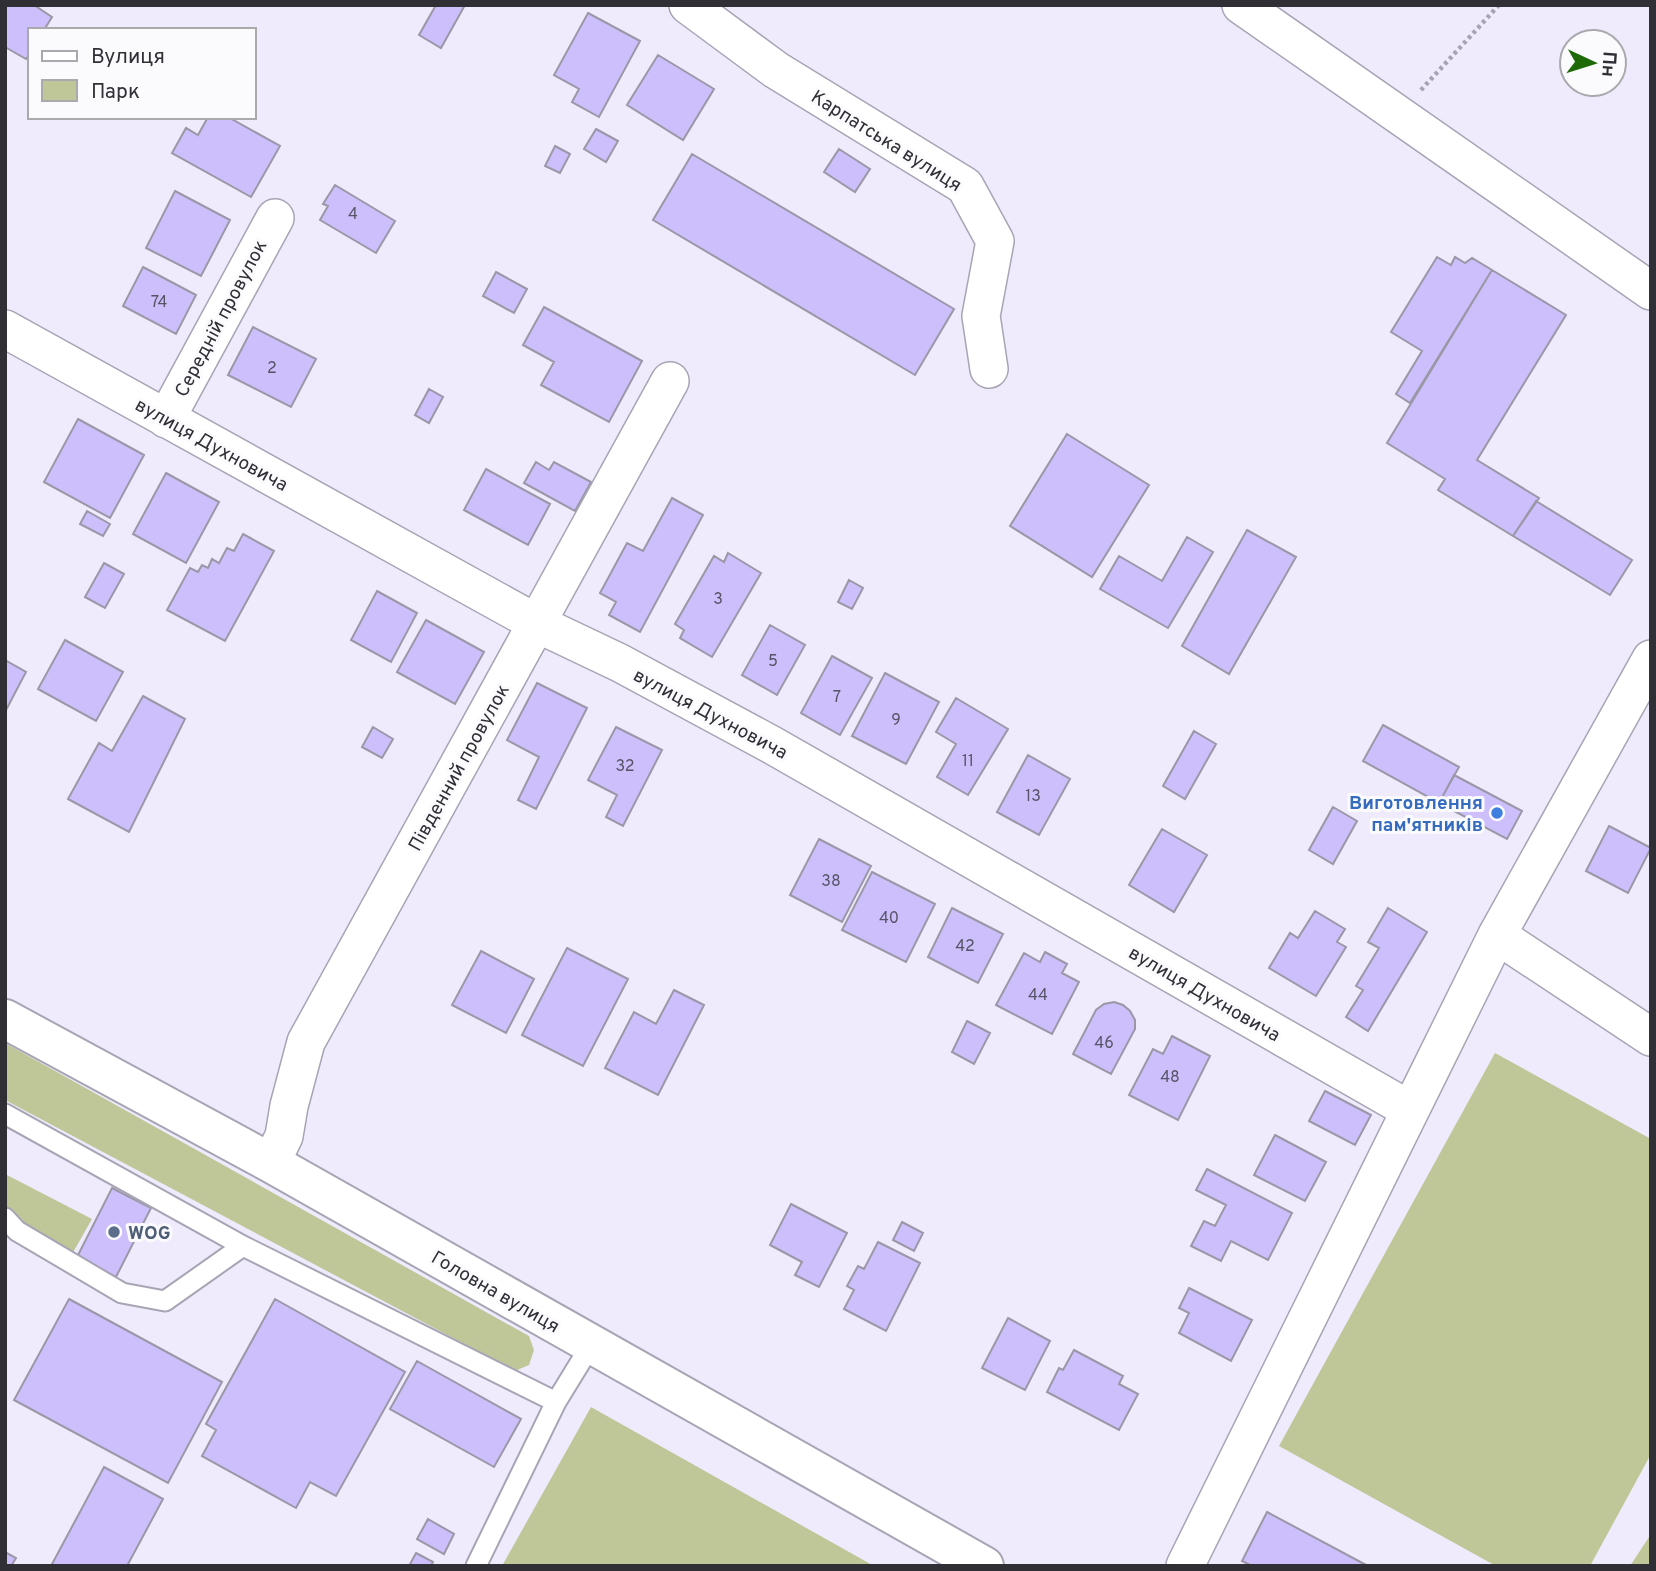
<svg xmlns="http://www.w3.org/2000/svg" width="1656" height="1571" viewBox="0 0 1656 1571" font-family="Overpass,sans-serif">
<rect width="100%" height="100%" fill="#efebfd"/>
<path fill="#bfc798" d="M5,1043L529,1336L534,1350L529,1365L515,1371L5,1100Z
M1495,1053L1651,1139V1454L1590,1566H1496L1279,1446Z
M5,1174L92,1219L71,1256C50,1244 15,1232 6,1207C3,1197 5,1183 5,1174Z
M591,1407L874,1566H502Z
M1651,1534V1566H1630Z"/>
<path fill="#cdbffb" stroke="#9b97a7" stroke-width="2" d="M5,5H34L52,17L44,30H30V53L26,59L5,47Z
M436,5H465L441,48L419,35Z
M588,13L640,41L599,117L572,102L579,89L554,75Z
M658,55L714,89L683,140L627,105Z
M208,117H228L280,146L251,197L172,153L186,128L198,135Z
M596,129L618,141L606,162L584,149Z
M555,146L570,154L560,173L545,166Z
M839,149L870,169L855,192L824,172Z
M692,154L954,309L915,375L653,220Z
M335,185L395,221L376,253L320,220L328,206L323,204Z
M175,191L230,220L201,276L146,248Z
M1437,257L1451,265L1455,257L1465,263L1472,258L1492,270L1410,403L1396,394L1422,351L1391,332Z
M143,267L196,295L176,334L123,306Z
M1492,270L1566,315L1477,460L1539,498L1513,536L1438,490L1445,479L1387,443Z
M496,272L527,289L514,313L483,296Z
M544,307L642,361L609,422L541,385L554,362L523,345Z
M253,327L316,359L291,407L228,375Z
M429,389L443,397L429,423L415,415Z
M78,419L144,455L110,518L44,482Z
M1067,434L1149,485L1092,577L1010,526Z
M536,462L549,470L554,462L591,482L575,511L524,483Z
M486,469L550,504L528,545L464,510Z
M166,473L219,502L186,563L133,534Z
M672,498L703,515L640,632L609,615L616,602L600,593L627,543L643,551Z
M1536,501L1632,560L1610,595L1513,536Z
M87,511L110,524L103,536L80,524Z
M1247,530L1296,557L1229,674L1182,646Z
M243,534L274,551L225,641L167,610L190,568L198,572L202,565L208,568L212,559L219,563L227,548L234,551Z
M1187,537L1213,552L1168,628L1100,589L1119,556L1162,581Z
M728,553L761,573L712,657L680,638L684,630L675,624L714,556L724,562Z
M104,563L124,574L105,608L85,597Z
M849,580L863,588L852,609L838,602Z
M377,591L417,613L391,662L351,640Z
M426,620L484,652L455,704L397,672Z
M770,625L805,645L777,695L742,675Z
M65,640L123,672L96,721L38,689Z
M832,656L872,678L840,735L801,713Z
M5,660L26,672L5,712Z
M885,673L939,702L906,764L852,736Z
M537,683L587,708L536,809L518,800L539,757L507,740Z
M143,696L185,719L129,832L68,799L99,743L112,751Z
M956,698L1008,729L968,795L937,777L956,744L936,732Z
M1383,725L1459,767L1439,803L1363,761Z
M373,727L393,739L382,758L362,747Z
M616,727L662,750L623,826L606,817L617,795L588,780Z
M1194,731L1216,744L1185,799L1163,786Z
M1028,755L1070,779L1039,835L997,812Z
M1454,775L1522,811L1507,839L1439,803Z
M1333,807L1357,821L1333,864L1309,850Z
M1609,826L1651,848L1628,893L1586,871Z
M1162,829L1207,855L1174,912L1129,885Z
M819,839L871,866L842,922L790,895Z
M872,872L935,904L906,962L842,930Z
M952,908L1003,934L978,983L928,957Z
M1388,908L1427,932L1368,1031L1346,1017L1363,990L1356,986L1379,948L1368,942Z
M1315,911L1345,929L1337,942L1346,947L1316,996L1269,968L1290,933L1298,938Z
M567,948L628,979L583,1066L522,1035Z
M481,951L534,979L506,1033L452,1005Z
M1045,952L1067,964L1062,973L1079,982L1052,1034L996,1005L1024,953L1040,962Z
M674,990L704,1005L658,1095L605,1068L634,1012L656,1024Z
M1114,1002L1123,1005L1130,1011L1135,1020V1029L1111,1074L1073,1054L1096,1010L1104,1004Z
M967,1021L990,1033L974,1064L952,1052Z
M1172,1036L1210,1056L1178,1120L1129,1095L1153,1049L1163,1054Z
M1325,1091L1371,1115L1355,1145L1309,1121Z
M1275,1135L1326,1162L1305,1201L1254,1175Z
M1207,1169L1292,1213L1268,1260L1231,1241L1221,1261L1191,1246L1204,1221L1215,1226L1226,1205L1196,1190Z
M112,1188L151,1208L116,1277L77,1257Z
M791,1204L847,1233L819,1287L795,1275L802,1262L770,1245Z
M902,1222L923,1233L914,1251L893,1240Z
M878,1242L920,1263L886,1331L844,1309L854,1290L847,1286L858,1266L864,1269Z
M1189,1288L1252,1320L1231,1361L1179,1333L1189,1313L1179,1308Z
M69,1299L222,1382L168,1483L14,1400Z
M275,1299L405,1372L336,1496L310,1482L296,1508L202,1456L216,1430L206,1424Z
M1008,1318L1050,1341L1025,1390L982,1368Z
M1074,1350L1123,1376L1119,1384L1138,1394L1119,1430L1047,1392L1059,1368L1063,1370Z
M417,1361L521,1419L494,1467L390,1409Z
M104,1467L163,1499L127,1566H51Z
M1267,1512L1368,1566H1252L1242,1561Z
M428,1519L454,1534L444,1554L417,1539Z
M5,1552L16,1558L11,1566H5Z
M416,1553L433,1562L431,1566H409Z"/>
<g fill="none" stroke-linecap="round" stroke-linejoin="round">
<defs>
<path id="lane" d="M5,1114L243,1246L556,1402
M5,1218L17,1231L122,1293L165,1301L243,1246
M476,1566L556,1402L591,1345"/>
<path id="street" d="M688,5L776,70L965,186L995,241L981,316L989,369
M1241,5L1651,291
M5,329L538,624L620,663L772,745L1410,1110
M166,419L275,218
M1497,935L1651,1037
M271,1163L284,1136L289,1106L306,1042L670,381
M1185,1566L1497,935L1651,659"/>
<path id="secondary" d="M5,1019L271,1163L984,1566"/>
</defs>
<use href="#lane" stroke="#a7a4b4" stroke-width="23"/>
<use href="#street" stroke="#a7a4b4" stroke-width="40"/>
<use href="#secondary" stroke="#a7a4b4" stroke-width="42"/>
<path stroke="#a7a4b1" stroke-width="4.5" stroke-dasharray="3.5 3.5" stroke-linecap="butt" d="M1421,90L1499,5"/>
<use href="#lane" stroke="#fff" stroke-width="19"/>
<use href="#street" stroke="#fff" stroke-width="37"/>
<use href="#secondary" stroke="#fff" stroke-width="38"/>
</g>
<circle fill="#3f7fe0" stroke="#fbfbfe" stroke-width="2.5" cx="1497" cy="813" r="7"/>
<circle fill="#5c6f8a" stroke="#fbfbfe" stroke-width="2.5" cx="114" cy="1232" r="7"/>
<g text-anchor="middle" stroke-width="6" stroke-linejoin="round" paint-order="stroke">
<g font-size="16" fill="#575366">
<text x="353" y="219">4</text>
<text x="159" y="307">74</text>
<text x="272" y="373">2</text>
<text x="718" y="604">3</text>
<text x="773" y="666">5</text>
<text x="837" y="702">7</text>
<text x="896" y="725">9</text>
<text x="968" y="766">11</text>
<text x="625" y="771">32</text>
<text x="1033" y="801">13</text>
<text x="831" y="886">38</text>
<text x="889" y="923">40</text>
<text x="965" y="951">42</text>
<text x="1038" y="1000">44</text>
<text x="1104" y="1048">46</text>
<text x="1170" y="1082">48</text>
</g>
<g font-size="19" fill="#302f35" stroke="#fbfbfe">
<text transform="translate(887 140) rotate(32)" y="7">Карпатська вулиця</text>
<text transform="translate(220 318) rotate(-62)" y="7">Середній провулок</text>
<text transform="translate(212 444) rotate(29)" y="7">вулиця Духновича</text>
<text transform="translate(711 713) rotate(28)" y="7">вулиця Духновича</text>
<text transform="translate(458 767) rotate(-61)" y="7">Південний провулок</text>
<text transform="translate(1205 993) rotate(30)" y="7">вулиця Духновича</text>
<text transform="translate(496 1291) rotate(30)" y="7">Головна вулиця</text>
</g>
<g font-size="19" font-weight="bold" fill="#366cbe" stroke="#fbfbfe" text-anchor="end">
<text x="1483" y="809">Виготовлення<tspan x="1483" dy="22">пам'ятників</tspan></text>
</g>
<g font-size="19" font-weight="bold" fill="#4e5e75" stroke="#fbfbfe" text-anchor="start">
<text x="128" y="1239">WOG</text>
</g>
</g>
<rect width="1656" height="1571" fill="none" stroke="#302f35" stroke-width="14"/>
<rect x="28" y="28" width="228" height="91" fill="#fbfbfe" stroke="#aaa9ae" stroke-width="2"/>
<rect x="42" y="51" width="35" height="10" fill="#ffffff" stroke="#aaa9ae" stroke-width="2"/>
<text x="91" y="63" font-size="21" fill="#302f35">Вулиця</text>
<rect x="42" y="80" width="35" height="21" fill="#bfc798" stroke="#aaa9ae" stroke-width="2"/>
<text x="91" y="98" font-size="21" fill="#302f35">Парк</text>
<g transform="translate(1593 63) rotate(94)"><circle r="33" fill="#fbfbfe" stroke="#aaa9ae" stroke-width="2"/>
<path d="M0-5L12 26L0 18L-12 26Z" fill="#1e6a08"/>
<text y="-10" font-size="19" font-weight="bold" text-anchor="middle" fill="#302f35">Пн</text>
</g>
</svg>
